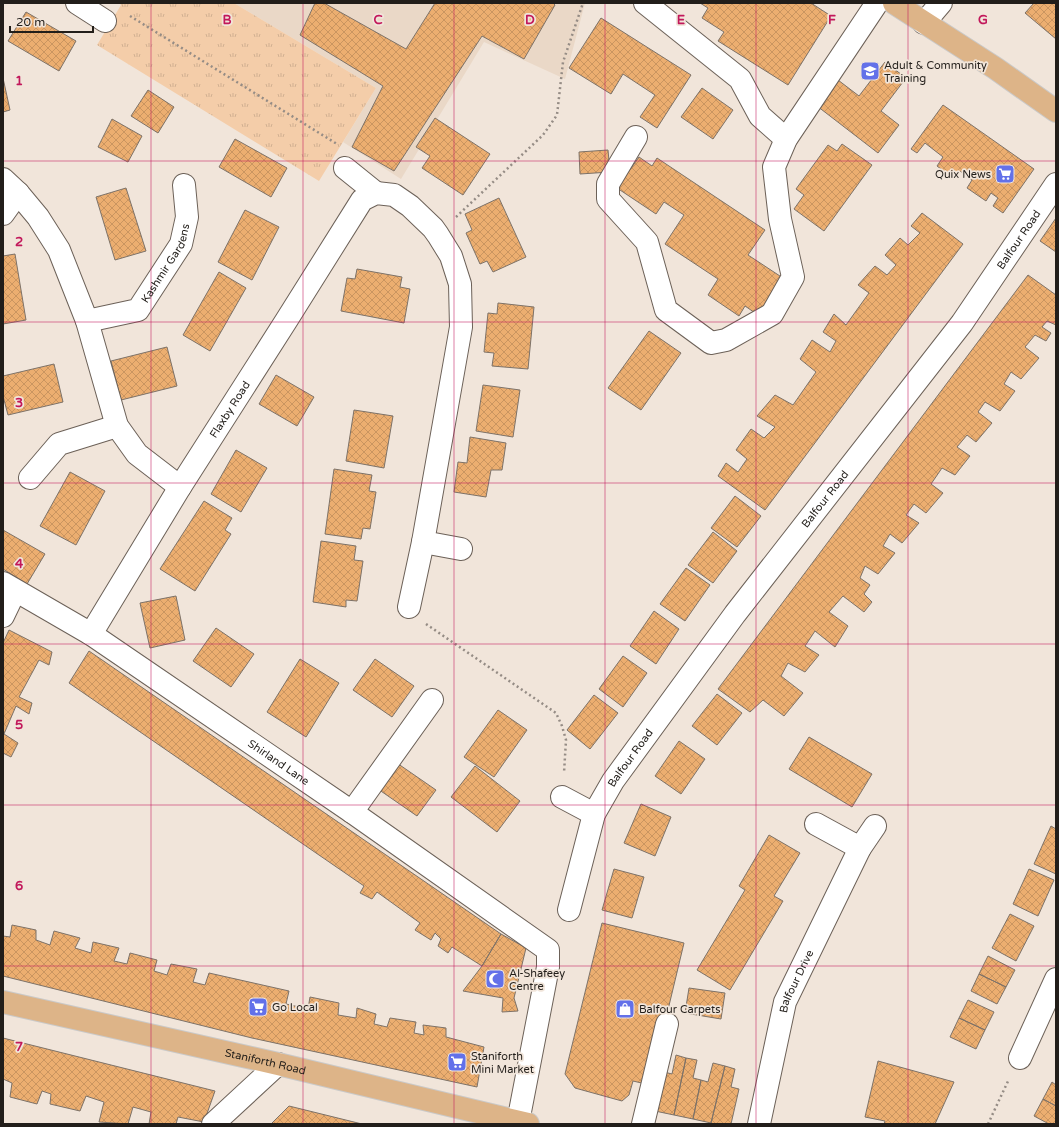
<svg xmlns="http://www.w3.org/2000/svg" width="1059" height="1127" viewBox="0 0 1059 1127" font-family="'Varela Round',sans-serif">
<defs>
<pattern id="grass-tufts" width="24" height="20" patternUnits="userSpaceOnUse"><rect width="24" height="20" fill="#f4cda9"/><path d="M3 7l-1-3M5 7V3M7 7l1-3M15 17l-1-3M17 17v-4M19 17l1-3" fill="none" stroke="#d1b091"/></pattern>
<pattern id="building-cross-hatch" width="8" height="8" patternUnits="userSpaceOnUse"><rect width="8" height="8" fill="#ecae70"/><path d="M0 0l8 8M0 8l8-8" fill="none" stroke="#ca9560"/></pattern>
</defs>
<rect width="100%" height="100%" fill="#f1e5da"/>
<path fill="#ead8c7" d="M234,3H585L565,79L484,42L401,179L343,142L376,88Z"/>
<path fill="url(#grass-tufts)" d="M119,3H234L376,88L319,181L97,45L121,5Z"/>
<path fill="url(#building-cross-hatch)" stroke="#7d7268" d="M315,3H324L406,49L435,3H553L555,5L524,59L482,36L394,171L352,147L383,86L300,35Z
M700,3H811L831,16L788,85L718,41L724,32L702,18L708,8Z
M1034,3H1056V39L1025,13Z
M26,12L76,41L59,71L8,41Z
M601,18L691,75L657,128L640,117L655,95L623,74L611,94L569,68Z
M885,62L906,78L881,111L899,125L878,153L817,106L838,80L859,96Z
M3,78L10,110L3,112Z
M702,88L733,110L713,139L681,117Z
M148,90L174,107L158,133L131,116Z
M943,105L1034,169L1003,213L993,206L998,198L991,193L986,201L967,188L972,180L960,171L954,179L937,166L943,157L925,143L917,153L911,149Z
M435,118L490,154L463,195L422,168L430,156L416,147Z
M112,119L142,136L128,162L98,147Z
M235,139L287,168L271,197L219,167Z
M842,144L872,165L824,231L794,209L804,195L796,189L828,145L837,151Z
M608,150L610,172L580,174L579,152Z
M639,157L652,166L657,158L765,230L748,255L786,280L761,317L745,306L739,316L708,295L718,279L665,244L684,215L664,202L656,214L617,188Z
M126,188L146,251L115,260L96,197Z
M499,198L526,257L493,272L487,261L480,264L466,233L472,230L465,214Z
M245,210L279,227L252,280L218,262Z
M922,213L963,244L765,510L718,476L726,463L738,472L747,459L736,450L751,429L764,438L775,427L757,416L775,395L793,405L816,372L800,359L812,340L830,352L836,341L823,332L834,314L846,325L869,293L858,285L875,266L887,275L896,265L885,255L900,238L908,245L920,233L911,226Z
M1056,218V252L1040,241Z
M15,254L26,320L3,324V256Z
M357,269L402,277L400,287L410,289L404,323L341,311L347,278L355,279Z
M219,272L246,288L210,351L183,335Z
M1028,275L1056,295V325L1047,321L1042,327L1051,333L1046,341L1035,335L1025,347L1039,358L1021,379L1011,372L1004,384L1015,391L1000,411L985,402L978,412L992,423L976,442L967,435L957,447L970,456L955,475L942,468L931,484L943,493L926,513L914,504L906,515L919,523L902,543L890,534L883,546L895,553L878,574L865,566L860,578L870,585L864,594L872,602L864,612L843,596L829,612L848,626L835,647L815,631L805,646L819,655L805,672L788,663L781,676L803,693L784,716L763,700L750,712L718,689Z
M498,303L534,307L528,369L492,366L494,353L484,352L488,313L497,314Z
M649,331L681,353L641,410L608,388Z
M167,347L177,386L121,400L111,361Z
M54,364L63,402L8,415L3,396V376Z
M276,375L314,397L297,426L259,404Z
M483,385L520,390L513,437L476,431Z
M354,410L393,416L384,468L346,461Z
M470,437L506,443L502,470H491L486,497L454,492L458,462L467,463Z
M236,450L267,468L241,512L211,494Z
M334,469L372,475L369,491L376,492L370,529L363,528L361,539L325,534Z
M70,472L105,491L76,545L40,526Z
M735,496L761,516L737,547L711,528Z
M204,501L232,518L225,530L231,534L195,591L160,569Z
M3,530L45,554L27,584L3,569Z
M713,532L737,551L713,583L688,565Z
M321,541L356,546L354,560L363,561L357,601L346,600V607L313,602Z
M686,568L710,585L685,621L660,604Z
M176,596L185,640L150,648L140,603Z
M654,611L679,629L656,664L630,646Z
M216,628L254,654L231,687L193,661Z
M9,630L52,652L49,665L39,660L19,697L32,703L29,714L16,706L4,734L18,743L11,757L3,753V643Z
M89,651L501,934L482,966L452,947L448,953L438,946L441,939L435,933L431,940L415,930L420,923L377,892L372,899L360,893L364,886L69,683Z
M623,656L647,673L623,707L599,689Z
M300,659L339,683L306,737L267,712Z
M375,659L414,686L392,717L353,690Z
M717,694L742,713L717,745L692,726Z
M594,695L618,713L590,749L567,730Z
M498,710L527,730L494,777L464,757Z
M809,737L872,774L852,807L789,769Z
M679,741L705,759L681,794L655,776Z
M394,761L436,790L417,816L375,787Z
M475,766L520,801L497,832L451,797Z
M641,804L671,817L655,856L624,843Z
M1051,826L1056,829V874L1034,864Z
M769,835L800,853L774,896L783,901L730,990L697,970L745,890L739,886Z
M614,869L644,877L632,918L602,910Z
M1029,869L1054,880L1038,916L1013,904Z
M1010,914L1034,926L1016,961L992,948Z
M602,923L684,943L650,1085L633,1081L629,1095L622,1101L575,1088L565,1074Z
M12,925L36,930V940L50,945L54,931L80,938L75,948L91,953L93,942L119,948L114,961L127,964L130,953L157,960L154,971L167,975L171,964L197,969L193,982L205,985L209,973L289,991L286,1004L308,1009L310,997L339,1003L338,1015L356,1018L357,1008L376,1014L374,1024L387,1027L390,1018L416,1022L414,1033L424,1035L423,1025L446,1028V1037L484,1047L477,1087L252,1038L3,976V936L10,937Z
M501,934L526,948L514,998L518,1011L502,1012L503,998L463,991L482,966Z
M988,956L1015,970L1006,987L979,974Z
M979,974L1006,987L997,1004L971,991Z
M689,988L725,993L721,1019L685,1013Z
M968,1000L994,1012L985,1030L959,1018Z
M959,1018L985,1030L976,1049L950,1037Z
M3,1038L215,1091L204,1122L178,1117L176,1124H149L151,1112L133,1107L128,1124L99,1122L104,1102L86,1096L80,1111L50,1104L51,1094L42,1091L37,1104L10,1097L12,1083L3,1079Z
M676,1055L686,1058L674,1115L655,1111L664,1072L672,1074Z
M686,1058L697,1060L693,1078L701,1080L693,1119L674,1115Z
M878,1061L954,1082L935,1124H884L885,1121L865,1117Z
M713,1063L725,1066L711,1123L693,1119L701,1080L708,1082Z
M725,1066L735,1069L731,1087L739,1089L731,1124H714L711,1123Z
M1052,1082L1056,1085V1106L1043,1099Z
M1043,1099L1056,1106V1124H1049L1034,1116Z
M289,1106L362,1124H271Z"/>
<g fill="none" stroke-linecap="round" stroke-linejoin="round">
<defs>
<g id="minor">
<path d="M77,3L105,21"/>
<path d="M645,3L740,79L760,116L786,139"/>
<path d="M924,23L941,3"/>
<path d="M636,137L608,184V199L647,242L666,310L711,343L726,340L772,314L793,277L780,219L774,167L786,139L877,3"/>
<path d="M345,168L376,193"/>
<path d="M3,179L18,193L38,217L59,250L87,321L117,426L137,454L180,487"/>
<path d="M3,214L18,193"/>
<path id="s1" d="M87,321L138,310L181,244L187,217L184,185"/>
<path d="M30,478L59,444L117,426"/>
<path d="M423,542L461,549"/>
<path id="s2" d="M3,583L91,634L352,812L548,950V967L518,1122"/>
<path d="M3,616L15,591"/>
<path id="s3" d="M91,634L180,487L286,321L362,200L376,193L394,195L410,206L433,228L438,235L451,256L460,284L461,327L423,542L409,607"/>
<path d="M562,797L594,814"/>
<path d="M352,812L432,700"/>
<path d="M816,824L860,848"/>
<path id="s4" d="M569,910L594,814L613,781L735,614L962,323L1056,184"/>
<path d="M1020,1058L1056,979"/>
<path d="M213,1124L278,1064"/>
<path d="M643,1124L667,1024"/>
<path id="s5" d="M759,1124L785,1002L860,848L875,826"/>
</g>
<g id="major">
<path d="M894,3L995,68L1056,111"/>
<path id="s6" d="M3,1002L278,1064L528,1124"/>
</g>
</defs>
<use href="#minor" stroke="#6c6158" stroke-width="24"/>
<use href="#major" stroke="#cac9c8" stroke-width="24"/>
<path stroke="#958c85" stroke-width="2.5" stroke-dasharray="2 3" stroke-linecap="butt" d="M130,16L337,144
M456,217L543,135L557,115L563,62L583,3
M426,624L556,713L562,726L566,740L564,773
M988,1124L1009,1079"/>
<use href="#minor" stroke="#fff" stroke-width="22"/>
<use href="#major" stroke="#ddb488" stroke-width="22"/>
</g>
<path fill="none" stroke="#c2185b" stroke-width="1" stroke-opacity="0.55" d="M151,3V1124M303,3V1124M454,3V1124M605,3V1124M756,3V1124M908,3V1124M3,161H1056M3,322H1056M3,483H1056M3,644H1056M3,805H1056M3,966H1056"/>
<defs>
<symbol id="school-square" viewBox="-11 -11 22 22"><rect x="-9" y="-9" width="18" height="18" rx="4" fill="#6371e9" stroke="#f1e5da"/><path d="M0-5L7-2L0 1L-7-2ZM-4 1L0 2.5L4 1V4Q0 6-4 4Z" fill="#fff"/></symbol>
<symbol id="supermarket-square" viewBox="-11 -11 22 22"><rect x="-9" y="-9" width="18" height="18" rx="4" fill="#6371e9" stroke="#f1e5da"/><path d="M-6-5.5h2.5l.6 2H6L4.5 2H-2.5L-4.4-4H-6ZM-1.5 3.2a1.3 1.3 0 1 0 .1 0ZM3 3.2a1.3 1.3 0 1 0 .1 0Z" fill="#fff"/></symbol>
<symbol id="mosque-square" viewBox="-11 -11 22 22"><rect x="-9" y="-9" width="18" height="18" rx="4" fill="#6371e9" stroke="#f1e5da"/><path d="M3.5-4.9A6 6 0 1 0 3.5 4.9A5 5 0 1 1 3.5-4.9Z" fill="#fff"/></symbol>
<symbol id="shop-square" viewBox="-11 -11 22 22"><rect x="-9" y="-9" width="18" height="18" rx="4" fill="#6371e9" stroke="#f1e5da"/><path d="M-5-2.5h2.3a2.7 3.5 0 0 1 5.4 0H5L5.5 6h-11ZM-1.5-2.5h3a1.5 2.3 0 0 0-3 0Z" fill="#fff"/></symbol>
</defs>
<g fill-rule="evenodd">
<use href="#school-square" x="859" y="60" width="22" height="22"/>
<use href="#supermarket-square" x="994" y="163" width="22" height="22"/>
<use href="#mosque-square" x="484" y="968" width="22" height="22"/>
<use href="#supermarket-square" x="247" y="996" width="22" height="22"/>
<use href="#shop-square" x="614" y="998" width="22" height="22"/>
<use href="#supermarket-square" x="446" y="1051" width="22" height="22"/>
</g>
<g text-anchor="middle" stroke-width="3.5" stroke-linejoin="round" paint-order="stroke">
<g font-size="11" fill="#221e1a" stroke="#f1e5da" text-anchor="start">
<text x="884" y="69">Adult &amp; Community<tspan x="884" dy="13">Training</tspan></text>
<text x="991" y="178" text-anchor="end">Quix News</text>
<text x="509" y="977">Al-Shafeey<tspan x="509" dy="13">Centre</tspan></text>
<text x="272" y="1011">Go Local</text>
<text x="639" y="1013">Balfour Carpets</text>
<text x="471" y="1060">Staniforth<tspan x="471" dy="13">Mini Market</tspan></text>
</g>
<g font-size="11" fill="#221e1a" stroke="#f1e5da">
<text dy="4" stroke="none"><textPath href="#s4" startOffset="814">Balfour Road</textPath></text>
<text dy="4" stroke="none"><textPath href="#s1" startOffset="107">Kashmir Gardens</textPath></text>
<text dy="4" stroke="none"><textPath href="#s3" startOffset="264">Flaxby Road</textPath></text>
<text dy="4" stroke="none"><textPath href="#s4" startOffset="490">Balfour Road</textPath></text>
<text dy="4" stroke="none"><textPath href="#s4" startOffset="166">Balfour Road</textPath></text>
<text dy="4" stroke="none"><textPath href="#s2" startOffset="329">Shirland Lane</textPath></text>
<text dy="4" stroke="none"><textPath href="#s5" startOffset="148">Balfour Drive</textPath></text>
<text dy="4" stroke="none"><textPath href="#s6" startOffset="269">Staniforth Road</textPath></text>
</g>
</g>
<g font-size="13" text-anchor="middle" font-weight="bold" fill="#c2185b" stroke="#f1e5da" stroke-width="3.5" stroke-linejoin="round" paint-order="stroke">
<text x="227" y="24">B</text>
<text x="378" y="24">C</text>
<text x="530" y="24">D</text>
<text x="681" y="24">E</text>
<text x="832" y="24">F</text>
<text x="983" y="24">G</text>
<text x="19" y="85">1</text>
<text x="19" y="246">2</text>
<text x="19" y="407">3</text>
<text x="19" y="568">4</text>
<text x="19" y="729">5</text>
<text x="19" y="890">6</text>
<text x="19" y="1051">7</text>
</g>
<rect width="1059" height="1127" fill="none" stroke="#221e1a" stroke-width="8"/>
<path d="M10 26v6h83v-6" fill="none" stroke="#221e1a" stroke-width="2"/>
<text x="16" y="26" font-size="12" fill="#221e1a" stroke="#f1e5da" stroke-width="3" paint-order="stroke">20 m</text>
</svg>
